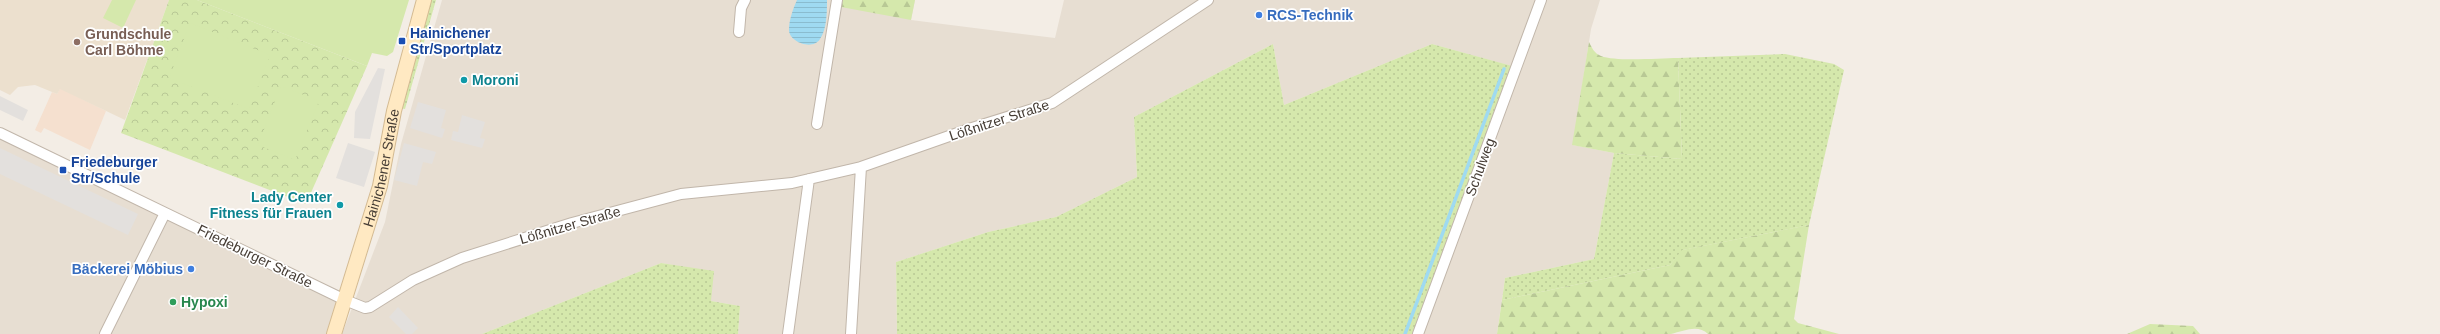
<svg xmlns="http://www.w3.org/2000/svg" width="2440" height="334" viewBox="0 0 2440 334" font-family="Arial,sans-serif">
<defs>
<pattern id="grass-dots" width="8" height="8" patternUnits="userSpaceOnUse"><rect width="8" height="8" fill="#d5e8ac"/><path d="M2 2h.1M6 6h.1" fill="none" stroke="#b8c895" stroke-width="1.8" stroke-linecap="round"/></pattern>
<pattern id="forest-firs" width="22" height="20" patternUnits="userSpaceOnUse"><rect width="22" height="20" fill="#d5e8ac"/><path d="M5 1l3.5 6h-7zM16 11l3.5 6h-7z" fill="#b8c895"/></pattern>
<pattern id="park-crowns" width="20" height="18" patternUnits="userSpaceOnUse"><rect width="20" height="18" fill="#d5e8ac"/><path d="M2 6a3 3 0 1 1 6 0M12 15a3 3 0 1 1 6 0" fill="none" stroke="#b8c895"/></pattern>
<pattern id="water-rules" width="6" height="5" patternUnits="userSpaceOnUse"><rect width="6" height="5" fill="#9fdaf1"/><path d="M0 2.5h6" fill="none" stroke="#8abccf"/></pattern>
</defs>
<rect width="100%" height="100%" fill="#f3ede5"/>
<path fill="#e7ded2" d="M442,0H915L911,20L1055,38L1064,0H1600L1591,29L1573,145L1614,153L1594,259L1505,278L1497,334H1413L1511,66L1432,44L1284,105L1273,44L1134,117L1137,177L1056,217L988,232L896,262L897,334H738L740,306L711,301L685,267L661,263L482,334H342L385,222L401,144Z
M0,137L339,300L328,334H0Z"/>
<path fill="#f5e0cf" d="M60,88L106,111L90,150L44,128L41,133L35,130L52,92L57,94Z"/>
<path fill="#ece0ce" d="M0,0H169L125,120L60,89L57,94L35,85L18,87L10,95L0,90Z"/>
<path fill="url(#grass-dots)" d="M430,0H436L405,109L400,108Z
M1273,44L1284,105L1432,44L1512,66L1413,334H897L896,262L988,232L1056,217L1137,177L1134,117Z
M1785,54L1834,64L1844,70L1809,225L1683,250L1670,265L1502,300L1505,278L1594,259L1614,153L1682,159L1678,58Z
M661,263L714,271L711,301L740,306L738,334H482Z"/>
<path fill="url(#forest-firs)" d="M837,0H915L911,20L841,7Z
M1589,42C1592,48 1594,53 1601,56C1616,62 1660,58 1678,58L1682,159L1614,153L1572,145Z
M1809,225L1794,319L1798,323L1839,334H1708C1698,324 1684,331 1671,334H1497L1502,300L1670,265L1682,250Z
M2150,324L2193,326L2200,334H2127Z"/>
<path fill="url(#park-crowns)" d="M169,0H197L367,66L306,204L121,133Z"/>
<path fill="#d5e8ac" d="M112,0H136L123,28L103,18Z
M197,0H409L393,52L387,56L372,53L367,66Z
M190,23L270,55L249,109L169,78Z
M281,86L319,101L295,160L258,145Z"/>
<path fill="#e3e0dd" d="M378,68L385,69L370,139L354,138L355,112Z
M0,96L28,110L23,121L0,110Z
M418,102L446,110L441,128L445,129L442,138L410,128Z
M462,115L485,122L480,138L485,139L482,148L451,140L453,131L458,132Z
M348,143L375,152L364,187L336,178Z
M404,143L436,152L432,164L423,162L417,186L394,180Z
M0,148L138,214L128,235L0,174Z
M398,307L418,328L412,334H406L389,317Z"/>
<path fill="url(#water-rules)" d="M797,0H827C827,12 827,29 820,39C813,51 789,42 789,30C789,20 793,9 797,0Z"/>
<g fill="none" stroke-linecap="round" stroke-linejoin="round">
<path stroke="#9fdaf1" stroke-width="3.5" d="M1405,334L1504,69"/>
<defs>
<path id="street" d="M739,32L741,8L745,0
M817,124L837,0
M0,133L345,300L365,308L370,307L413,280L462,258L572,223L681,194L792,183L861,167L972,128L1052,103L1208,0
M105,334L165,213
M788,334L809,179
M851,334L861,167
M1418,334L1541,0"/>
<g id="secondary">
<path id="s1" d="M334,334L380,186L394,111L424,0"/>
</g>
</defs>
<use href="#street" stroke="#c1b6aa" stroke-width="12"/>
<use href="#secondary" stroke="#d4bb93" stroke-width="16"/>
<use href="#street" stroke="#fff" stroke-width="10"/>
<use href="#secondary" stroke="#ffe9c2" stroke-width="14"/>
</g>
<g fill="#3f7fe0" stroke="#fff" stroke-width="1.5">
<circle cx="1259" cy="15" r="4"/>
<circle cx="191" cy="269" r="4"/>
</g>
<g fill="#1a4fb4" stroke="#fff" stroke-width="1.5">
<rect x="398" y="37" width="8" height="8" rx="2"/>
<rect x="59" y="166" width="8" height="8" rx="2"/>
</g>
<circle fill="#8d6e63" stroke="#fff" stroke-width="1.5" cx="77" cy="42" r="4"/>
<g fill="#0f9aa8" stroke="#fff" stroke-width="1.5">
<circle cx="464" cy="80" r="4"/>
<circle cx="340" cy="205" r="4"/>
</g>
<circle fill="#2e9e5b" stroke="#fff" stroke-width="1.5" cx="173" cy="302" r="4"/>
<g text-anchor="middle" stroke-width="3.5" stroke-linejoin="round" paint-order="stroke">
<g font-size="14" font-weight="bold" fill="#366cbe" stroke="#fff" text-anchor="start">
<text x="1267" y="20">RCS-Technik</text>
<text x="183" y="274" text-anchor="end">Bäckerei Möbius</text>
</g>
<g font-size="14" font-weight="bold" fill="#164399" stroke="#fff" text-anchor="start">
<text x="410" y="38">Hainichener<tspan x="410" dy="16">Str/Sportplatz</tspan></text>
<text x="71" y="167">Friedeburger<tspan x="71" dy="16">Str/Schule</tspan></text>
</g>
<g font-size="14" font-weight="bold" fill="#785e54" stroke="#fff" text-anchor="start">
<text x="85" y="39">Grundschule<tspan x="85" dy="16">Carl Böhme</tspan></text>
</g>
<g font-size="14" font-weight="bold" fill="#0d838f" stroke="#fff" text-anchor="start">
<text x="472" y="85">Moroni</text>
<text x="332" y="202" text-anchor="end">Lady Center<tspan x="332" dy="16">Fitness für Frauen</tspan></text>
</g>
<g font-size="14" fill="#453c34" stroke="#fff">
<text transform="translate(999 120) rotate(-18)" y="5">Lößnitzer Straße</text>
<text dy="5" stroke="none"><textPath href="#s1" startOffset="173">Hainichener Straße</textPath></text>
<text transform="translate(1480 167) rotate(-70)" y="5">Schulweg</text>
<text transform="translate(570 225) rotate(-16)" y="5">Lößnitzer Straße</text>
<text transform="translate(255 256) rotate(26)" y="5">Friedeburger Straße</text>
</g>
<g font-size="14" font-weight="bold" fill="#27864d" stroke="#fff" text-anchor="start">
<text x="181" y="307">Hypoxi</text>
</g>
</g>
</svg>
